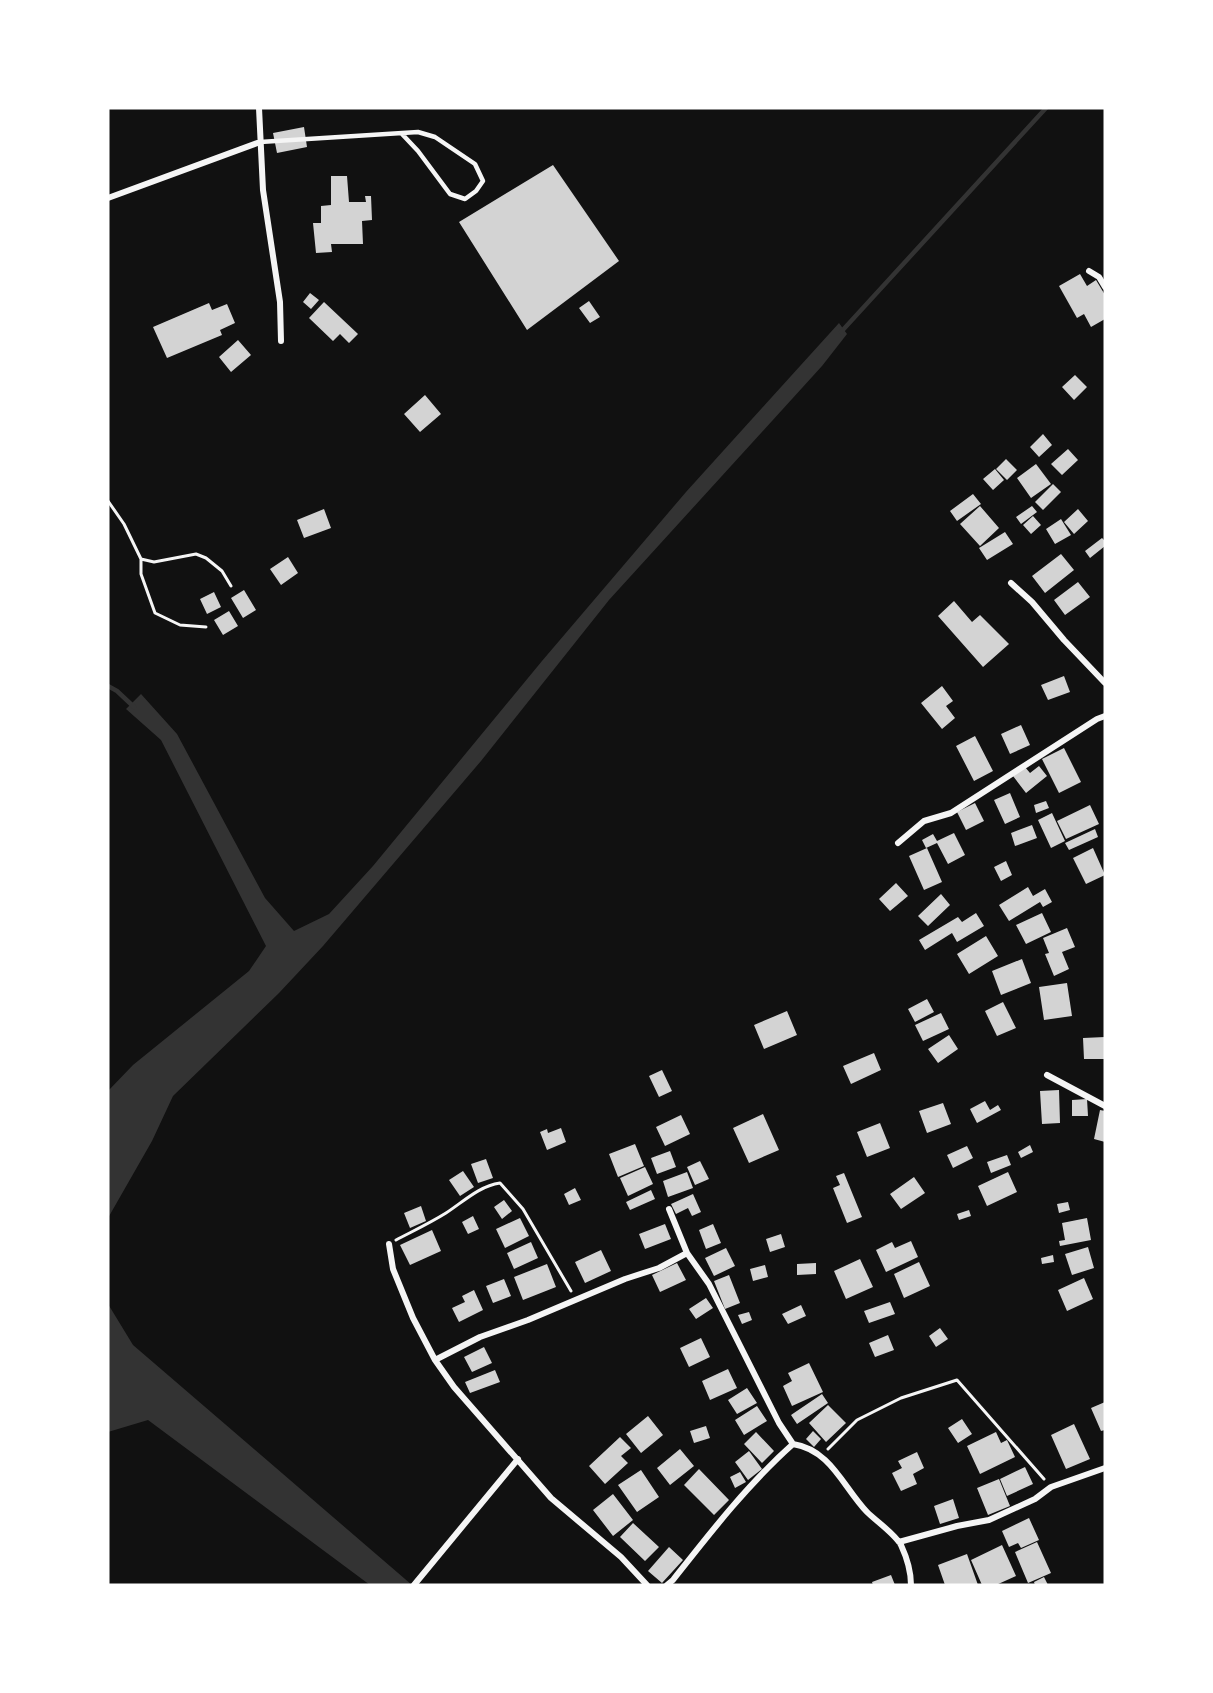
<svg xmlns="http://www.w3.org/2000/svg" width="1213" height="1693" viewBox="0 0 1213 1693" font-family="'Golos Text',sans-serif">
<rect width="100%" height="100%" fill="#111"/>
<path fill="#333" d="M839,323L847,334L822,366L609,600L481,761L323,946L279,993L173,1096L152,1141L108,1218V1091L133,1065L249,971L266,946L161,740L126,709L141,694L177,734L265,898L294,931L329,914L373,866L542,661L686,492Z
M108,1304L133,1345L412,1585H370L148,1420L108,1432Z"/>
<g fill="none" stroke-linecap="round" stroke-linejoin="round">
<path stroke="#333" stroke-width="4.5" d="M841,332L1046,108
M108,686L117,691L134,707"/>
</g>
<path fill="#d3d3d3" d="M304,127L307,147L277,153L273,133Z
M553,165L619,261L527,330L459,222Z
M331,176H347L349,202H366L365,196H371L372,220L362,221L363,244H331L332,252L316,253L313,223H321V206L331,205Z
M1080,274L1087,286L1096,280L1105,295V319L1091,327L1084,314L1077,318L1059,286Z
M310,293L319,300L311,309L303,302Z
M589,301L600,317L590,323L579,308Z
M324,302L358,334L349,343L340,334L333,341L309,318Z
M209,303L212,310L227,304L235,323L220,330L222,335L167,358L153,327Z
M238,340L251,355L231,372L219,357Z
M1075,375L1087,387L1074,400L1062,387Z
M425,395L441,414L420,432L404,414Z
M1043,434L1052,445L1039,457L1030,447Z
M1068,449L1078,460L1062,475L1051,464Z
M1006,459L1017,470L1007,480L996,469Z
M1036,464L1051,484L1031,498L1017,478Z
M995,469L1004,480L993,490L983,479Z
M1053,484L1061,492L1043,510L1035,502Z
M973,494L981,504L957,521L950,511Z
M980,506L999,528L980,546L960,524Z
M1032,506L1037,512L1021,524L1016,517Z
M324,509L331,528L304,538L297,520Z
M1078,509L1088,521L1074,534L1064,522Z
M1033,516L1041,525L1031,534L1023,525Z
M1061,519L1071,535L1055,544L1046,529Z
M1005,532L1013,544L987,560L979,548Z
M1102,538L1105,541V546L1090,558L1085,551Z
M1061,554L1074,570L1045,593L1032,576Z
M288,557L298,573L281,585L270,569Z
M1078,582L1090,597L1065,615L1054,600Z
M244,590L256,610L243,618L231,598Z
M214,592L221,607L207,614L200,599Z
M954,601L972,622L980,615L1009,644L983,667L938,616Z
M229,611L238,626L223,635L214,620Z
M1064,676L1070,692L1048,700L1041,685Z
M942,686L953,701L946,706L955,718L942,729L921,703Z
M1021,725L1030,745L1010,754L1001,734Z
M975,736L993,771L974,781L956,746Z
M1064,748L1081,782L1059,793L1042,759Z
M1039,766L1047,776L1026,793L1013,776L1025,767L1030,773Z
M1010,793L1020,817L1005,824L994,800Z
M1046,801L1049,808L1036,813L1034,805Z
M975,803L984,821L966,830L957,812Z
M1090,805L1099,824L1066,839L1057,821Z
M1052,813L1065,841L1051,848L1038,820Z
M1032,825L1037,838L1015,846L1011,833Z
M1095,829L1098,837L1069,850L1065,843Z
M954,833L965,855L948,864L937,843L926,848L922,840L933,834L937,841Z
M927,848L942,882L924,890L909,856Z
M1093,848L1105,875L1086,884L1073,858Z
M1006,861L1012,875L1001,881L994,867Z
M896,883L908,896L890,911L879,899Z
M1028,887L1033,896L1045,889L1052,902L1043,907L1040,902L1009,921L999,905Z
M941,894L950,905L928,926L918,916Z
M976,913L984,926L957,942L952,933L925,950L919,940L958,917L962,922Z
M1042,913L1051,932L1026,944L1016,925Z
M1067,928L1075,947L1062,952L1069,969L1054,976L1045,954L1049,953L1043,938Z
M986,936L998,956L969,974L957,954Z
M1022,959L1031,983L1001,995L992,971Z
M1067,983L1072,1016L1044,1020L1039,987Z
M927,999L934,1012L915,1022L908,1009Z
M1003,1002L1016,1028L997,1036L985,1011Z
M787,1011L797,1035L764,1049L754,1025Z
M941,1013L949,1029L923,1041L915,1025Z
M949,1035L958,1049L938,1063L928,1049Z
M1105,1037V1059H1084L1083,1038Z
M874,1053L881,1070L851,1084L843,1066Z
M662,1070L672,1091L659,1097L649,1076Z
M1059,1090L1060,1123L1042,1124L1040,1091Z
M1087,1099L1088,1116H1072V1100Z
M985,1101L990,1110L998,1105L1001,1110L977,1123L970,1109Z
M943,1103L951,1124L927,1133L919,1111Z
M1100,1110L1105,1111V1142L1094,1139Z
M763,1114L779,1150L749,1163L733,1128Z
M681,1115L690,1134L665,1146L656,1127Z
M880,1123L890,1148L867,1157L857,1132Z
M561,1128L566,1142L547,1150L540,1132L547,1129L548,1133Z
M635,1144L644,1166L618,1177L609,1154Z
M1030,1145L1033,1152L1021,1158L1018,1152Z
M967,1146L973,1158L953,1168L947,1155Z
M670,1151L676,1167L657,1174L651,1158Z
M1007,1155L1011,1165L991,1173L987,1162Z
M486,1159L493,1178L478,1183L471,1164Z
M700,1161L709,1179L695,1185L687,1167Z
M645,1167L653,1184L628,1196L620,1178Z
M463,1171L474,1187L460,1196L449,1180Z
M687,1172L693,1188L668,1197L663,1181Z
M1008,1172L1017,1192L987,1206L978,1186Z
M844,1173L862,1217L847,1223L833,1188L840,1185L836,1176Z
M914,1177L925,1193L901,1209L890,1194Z
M575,1188L581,1200L569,1205L564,1194Z
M651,1190L655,1199L630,1210L626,1202Z
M693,1194L701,1212L692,1216L688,1208L676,1214L671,1204Z
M504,1200L512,1211L502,1219L494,1207Z
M1068,1202L1070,1210L1059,1213L1057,1204Z
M421,1206L426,1221L410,1228L404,1213Z
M969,1210L971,1216L959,1220L957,1214Z
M473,1216L479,1229L468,1234L462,1222Z
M520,1218L529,1236L505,1248L496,1229Z
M1087,1218L1091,1240L1060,1246L1059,1241L1065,1240L1062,1223Z
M665,1224L671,1239L645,1249L639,1234Z
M713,1224L721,1243L706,1249L699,1230Z
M432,1230L441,1251L410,1265L400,1245Z
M781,1234L785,1247L770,1252L766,1239Z
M911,1241L918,1257L886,1272L876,1250L892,1242L895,1248Z
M531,1242L538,1258L514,1269L507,1253Z
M1088,1247L1094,1268L1072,1275L1065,1254Z
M726,1248L735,1266L714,1276L705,1258Z
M601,1250L611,1271L585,1283L575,1262Z
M1053,1255L1054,1262L1042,1264L1041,1258Z
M860,1259L873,1287L846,1299L834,1271Z
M919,1262L930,1286L904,1298L894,1274Z
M677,1263L686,1280L660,1292L652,1275Z
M816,1263V1274L797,1275V1264Z
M547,1264L556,1287L523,1300L514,1277Z
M765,1265L768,1277L753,1281L750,1269Z
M729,1275L740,1303L725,1309L714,1281Z
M1084,1278L1093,1299L1067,1311L1058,1290Z
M504,1279L511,1296L493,1303L486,1286Z
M474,1290L483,1310L459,1322L452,1308L465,1302L462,1296Z
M706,1298L713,1308L696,1319L689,1309Z
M890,1302L895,1314L869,1323L864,1311Z
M801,1305L806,1316L788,1324L782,1314Z
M749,1312L752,1320L742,1324L738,1315Z
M940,1328L948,1339L936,1347L929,1336Z
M888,1335L894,1350L875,1357L869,1343Z
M701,1338L710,1357L689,1367L680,1348Z
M484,1347L492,1363L472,1372L464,1357Z
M809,1363L823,1392L792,1406L783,1386L792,1381L788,1373Z
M728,1369L737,1388L710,1400L702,1381Z
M495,1370L500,1382L470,1393L465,1382Z
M747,1388L757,1403L737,1414L728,1400Z
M822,1394L828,1403L797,1424L791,1415Z
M1105,1402V1430L1101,1431L1091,1408Z
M828,1405L846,1423L826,1442L809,1423Z
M757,1406L767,1421L744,1435L735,1420Z
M648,1416L663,1435L641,1453L626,1434Z
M962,1419L972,1434L958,1443L948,1428Z
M1074,1424L1090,1459L1066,1469L1051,1435Z
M706,1426L710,1438L694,1443L690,1431Z
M813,1431L821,1439L814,1447L806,1439Z
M756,1432L774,1451L762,1463L744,1444Z
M996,1432L1001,1443L1007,1440L1015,1457L980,1474L967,1446Z
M620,1437L631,1448L621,1456L628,1463L605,1484L589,1466Z
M680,1449L694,1466L670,1485L657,1468Z
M749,1451L762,1469L748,1480L735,1462Z
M917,1452L924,1468L913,1474L917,1484L901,1491L892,1473L902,1468L898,1461Z
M1025,1467L1033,1484L1007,1496L1000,1479Z
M699,1469L729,1500L714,1515L684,1485Z
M641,1470L659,1497L637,1512L618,1485Z
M740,1472L746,1482L735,1488L730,1477Z
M999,1479L1010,1506L988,1515L977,1488Z
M613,1494L633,1520L613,1536L593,1510Z
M953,1499L959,1518L940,1524L934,1506Z
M1029,1518L1039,1540L1021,1548L1018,1543L1009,1547L1002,1531Z
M633,1523L659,1547L645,1561L620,1537Z
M1037,1542L1051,1573L1028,1583L1015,1552Z
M1002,1545L1016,1576L996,1585H982L971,1560Z
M669,1547L683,1560L662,1583L648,1571Z
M967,1554L978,1585H945L938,1565Z
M891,1575L895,1585H873L872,1582Z
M1044,1577L1048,1585H1035L1034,1582Z"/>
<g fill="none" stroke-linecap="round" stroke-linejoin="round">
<path stroke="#f5f5f5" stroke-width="3" d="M108,501L124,524L141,559V574L155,613L180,625L206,627
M141,559L154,562L196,554L206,558L222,571L231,586
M396,1240C413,1231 430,1223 446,1213C463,1202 479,1186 500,1183L523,1209L571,1291
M828,1449L857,1420L901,1398L957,1380L1044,1479"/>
<path stroke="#f5f5f5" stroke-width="4.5" d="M260,142L418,132L435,137L475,164L483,181L476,191L465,199L450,194L418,151L402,134"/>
<path stroke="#f5f5f5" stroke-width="6" d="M259,108L263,190L280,302L281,341
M108,198L260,142
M1089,271L1099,277L1105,287
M1011,583L1032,602L1064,640L1105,683
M898,843L924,821L951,813L1097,719L1105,716
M1047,1075L1105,1106
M669,1209L687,1253
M389,1244L393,1269L413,1318L435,1360L454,1387L551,1498L621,1557L647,1585
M435,1360L480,1337L528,1320L625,1279L659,1268L687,1253L709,1284L779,1423L793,1444
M899,1542L957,1526L989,1520L1035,1499L1051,1487L1105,1468
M414,1585L518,1459
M667,1585L673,1580C710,1533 748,1484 793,1444C831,1450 843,1487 867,1512C876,1521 895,1534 901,1545C907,1558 911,1570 911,1585"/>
</g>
<rect width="1213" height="1693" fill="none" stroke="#ffffff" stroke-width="219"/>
</svg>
